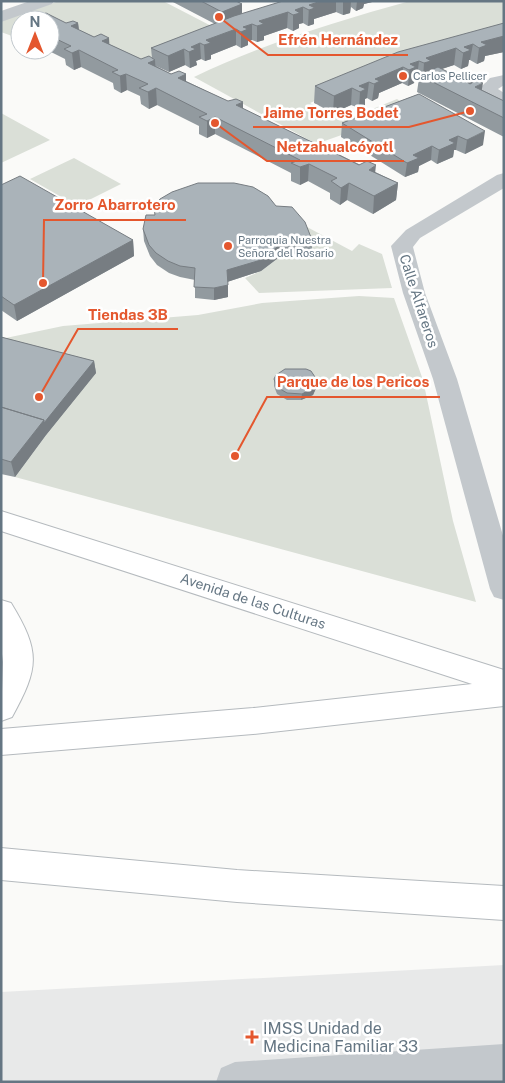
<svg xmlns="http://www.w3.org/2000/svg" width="505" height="1083" viewBox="0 0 505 1083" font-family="'Public Sans',sans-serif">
<rect width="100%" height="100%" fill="#fafaf8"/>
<path fill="#e8e9e9" d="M504,965V1082H1V992Z"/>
<path fill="#dadfd7" d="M59,1H163L221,31L150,63L59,21L20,20V34L12,36L1,32V21Z
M410,1H504V36L434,51L310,103L343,121L397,99L409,107L370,125L316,144L194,77C263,44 337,21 410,1Z
M1,113L50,140L1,163Z
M74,158L121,184L77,206L30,179Z
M292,219L352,251L359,244L382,254L392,288L259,293L245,278L261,271L282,255L312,252Z
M359,296L394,298L423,380L453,521L476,602L15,477L46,435L1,339L63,326L198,315L262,303Z"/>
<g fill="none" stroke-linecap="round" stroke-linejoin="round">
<defs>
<path id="major" d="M1,511L504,670V706L253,734L1,755V729L253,708L472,684L1,531Z
M1,600L11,603C41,652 39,668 12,717L1,721L3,662L1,646Z
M1,848L237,870L504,886V920L237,902L1,880Z"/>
</defs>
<use href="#major" stroke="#b5babe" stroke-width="2"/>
<path fill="#c3c8cc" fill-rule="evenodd" d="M30,1H54L52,4L1,22V11Z
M504,75V85L498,89L504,93V106L484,97L480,88L490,78Z
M504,173V188L420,238L413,247L425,293L457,379L504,539V600L494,597L490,589L433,379L403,293L391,246L406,230L497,175Z
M504,1044V1082H216L221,1068L235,1062Z"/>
<use href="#major" fill="#fff" fill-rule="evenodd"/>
</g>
<path fill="#929a9f" d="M171,1H237L242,4V14L283,1H376L364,4L363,8L356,11L351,7L350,13L343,15L336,12L314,19V24L308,26L303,23L299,24V28L293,31L287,28L264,36V40L257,42L252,40L248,41V45L241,48L236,45L211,55V59L205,61L201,59L196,61L197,65L190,68L185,65L169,72L156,66L171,74H186V81L322,147H338V154L398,183L396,200L373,214L347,200L340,205L330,199V193L308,181L300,185L291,181V173L215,134L207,138L199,134V126L157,105L149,109L141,104L140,96L127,90L121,93L114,89L113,83L81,67L74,70L66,65L65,59L51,52L44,55L38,52L37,50H50V20L66,23H78L79,30L94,37L109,38V44L141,59L152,58L151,48L215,24Z
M504,23V52L485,56L484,61L477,64L470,60H469L468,66L461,69L454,65L441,69L458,77L474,79V82L482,90L504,101V137L417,92L419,78L417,77L415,78L414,83L408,86L402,83L379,93L378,98L372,101L367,98L365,99V105L359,108L351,105L333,113L314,103L315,86Z
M419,94L483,145L465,154L456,150H454L453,157L437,164L431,160L419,166L418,172L405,177L341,137L342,123Z
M1,185L133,240L134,256L17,321L1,310Z
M276,206L312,240V252L282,255L261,271L227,282L228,297L214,300L195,298V280L180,277L169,273L157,265L150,256L144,241L143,229L155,215Z
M1,337L94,361L96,373L46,435L15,477L1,474Z
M274,379L317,386L313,395L301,400H287L277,394L274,386Z"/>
<path fill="#777d82" d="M229,1H237V6L242,4V20L223,28L222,12Z
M321,1H336V12L314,19V24L308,26L309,5Z
M343,1H351L350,13L343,15Z
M357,1H376L364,4L363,8L356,11Z
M303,7V23L299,24V28L293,31V15L295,10Z
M288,12L287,28L264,36V40L257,42V26L259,21Z
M78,23L80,39L71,26Z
M252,24V40L248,41V45L241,48V32L243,27Z
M236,29V45L211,55V59L205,61L204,45L206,40Z
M504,36V52L485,56L484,61L477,64L479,48L481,42Z
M109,38L110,54L102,41Z
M50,40L51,52L44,55L43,50H50Z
M200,43L201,59L196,61L197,65L190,68L189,52L191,47Z
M473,44L470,60H469L468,66L461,69L464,47Z
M456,48L454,65L430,73L423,77L424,63L426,58Z
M184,49L185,65L169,72L168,56Z
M79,50L81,67L74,70L72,53Z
M155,60L156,76L148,63Z
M419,61L417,77L415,78L414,83L408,86L410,64Z
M403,67L402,83L379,93L378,98L372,101L375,79Z
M126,74L127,90L121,93L120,76Z
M186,74V90L178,78Z
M474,79L472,96L467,82Z
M369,82L367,98L365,99V105L359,108L360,92L359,86Z
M483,83L480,100L472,103L475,87Z
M156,88L157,105L149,109L148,92Z
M352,88L351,105L333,113L334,96Z
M243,102V119L236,105Z
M215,117V134L207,138V121Z
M485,131L483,145L465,154L467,140Z
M458,136L456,150H454L453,157L437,164L439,150L449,140Z
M432,146L431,160L419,166L418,172L405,177L407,163L413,155Z
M338,147L337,164L331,151Z
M309,164L308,181L300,185V167Z
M376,165L374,183L369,170Z
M349,183L347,200L340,205L341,188Z
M398,183L396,200L373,214L374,196Z
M133,240L134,256L17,321L14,305Z
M282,243V255L261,271L227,282V270Z
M228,285V297L214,300V288Z
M94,361L96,373L46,435L15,477L11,462L44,420Z
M317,380V386L313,395L301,400L302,394Z"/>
<path fill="#aab3b9" stroke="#777d82" d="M201,1H236L242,4L222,12Z
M283,1H321L309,5L315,8L309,10L303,7L295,10L300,13L293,15L288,12L259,21L264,24L257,26L252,24L243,27L248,29L241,32L236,29L206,40L211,43L204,45L200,43L191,47L196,49L189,52L184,49L168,56L151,48L234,16Z
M46,13L66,23L73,21L78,23L71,26L94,37L101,34L109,38L102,41L141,59L149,56L155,60L148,63L171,74L179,71L186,74L178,78L228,101L236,99L243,102L236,105L322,147L330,143L338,147L331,151L359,165L367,161L376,165L369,170L398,183L374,196L349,183L341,188L331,181L337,178L309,164L300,167L291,163L300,160L215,117L207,121L199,117L207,114L156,88L148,92L139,88L148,84L126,74L120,76L112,72L118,70L79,50L72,53L64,49L71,46L50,36V20H28Z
M504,23V36L481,42L487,45L479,48L473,44L464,47L471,50L463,53L456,48L426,58L431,61L424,63L419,61L410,64L416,67L409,70L403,67L375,79L380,81L374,84L369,82L359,86L366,89L360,92L352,88L334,96L315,86L398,52Z
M438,67L458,77L464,74L474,79L467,82L470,84L477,80L483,83L475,87L504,101V118L419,75Z
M419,94L485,131L467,140L458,136L449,140L455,143L439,150L432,146L413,155L419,158L407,163L342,123Z
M20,176L133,240L14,305L1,296V185Z
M198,183H234L253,187L268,196L276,206L292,207L305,222L312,240L282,243L261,260L227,270L228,285L214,288L194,287L195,268L180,266L168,261L156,253L149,245L143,229L146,215H155L154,208L160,199L172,192Z
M1,337L94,361L44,423V420L1,407Z
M285,369H306L311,371L317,380L313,388L302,394L287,393L277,387L274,379L276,375Z
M1,407L44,420L11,462L1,459Z"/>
<g fill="#e4572e" stroke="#fff" stroke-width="2">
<circle cx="403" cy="76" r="5"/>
<circle cx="228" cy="246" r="5"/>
<path d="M249.5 1029.5h5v5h5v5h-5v5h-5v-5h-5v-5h5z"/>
</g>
<g text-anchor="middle" stroke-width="5" stroke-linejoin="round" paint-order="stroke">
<g font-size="11" fill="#657683" stroke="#fff" text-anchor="start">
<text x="413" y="80">Carlos Pellicer</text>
<text x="238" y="244">Parroquia Nuestra<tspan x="238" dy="13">Señora del Rosario</tspan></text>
</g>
<g font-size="14" fill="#657683" stroke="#fff">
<text transform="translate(419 301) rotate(72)" y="5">Calle Alfareros</text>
<text transform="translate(253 601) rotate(18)" y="5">Avenida de las Culturas</text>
</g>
<g font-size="16" fill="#657683" stroke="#fff" text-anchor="start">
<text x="263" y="1034">IMSS Unidad de<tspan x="263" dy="18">Medicina Familiar 33</tspan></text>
</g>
</g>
<path fill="none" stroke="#e4572e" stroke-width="2" d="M219 17L268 55H408M470 111L409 127H253M215 123L267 161H404M43 283L44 220H186M39 397L78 329H178M235 456L267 397H440"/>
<g fill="#e4572e" stroke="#fff" stroke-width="2">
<circle cx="219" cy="17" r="5"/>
<circle cx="470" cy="111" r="5"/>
<circle cx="215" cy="123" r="5"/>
<circle cx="43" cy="283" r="5"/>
<circle cx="39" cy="397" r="5"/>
<circle cx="235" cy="456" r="5"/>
</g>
<g font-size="15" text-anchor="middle" font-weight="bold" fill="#e4572e" stroke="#fff" stroke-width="5" stroke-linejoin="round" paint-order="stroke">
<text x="338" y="45">Efrén Hernández</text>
<text x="331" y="118">Jaime Torres Bodet</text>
<text x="335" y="152">Netzahualcóyotl</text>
<text x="115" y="210">Zorro Abarrotero</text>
<text x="128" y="320">Tiendas 3B</text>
<text x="353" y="387">Parque de los Pericos</text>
</g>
<rect width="505" height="1083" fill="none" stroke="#657683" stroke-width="5"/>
<g transform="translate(35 35)"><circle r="24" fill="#ffffff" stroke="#c1c8cd"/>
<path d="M0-4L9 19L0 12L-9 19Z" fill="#e4572e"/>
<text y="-8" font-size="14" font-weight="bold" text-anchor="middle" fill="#657683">N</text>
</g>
</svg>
